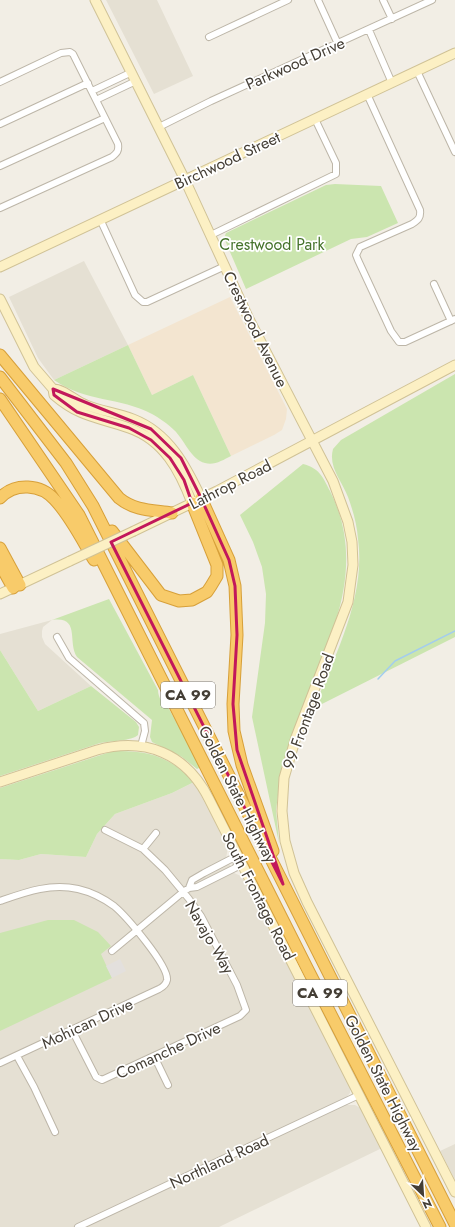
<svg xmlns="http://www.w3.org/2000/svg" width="455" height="1227" viewBox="0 0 455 1227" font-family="Jost,sans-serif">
<rect width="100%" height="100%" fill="#f2eee5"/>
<path fill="#e5e0d3" d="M106,0H157L193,76L154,94Z
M84,261L128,345L54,380L38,358L9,297Z
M52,620L43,627L42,631V637L45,644L91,686L38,711L0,650V634Z
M194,782L228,848L226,858L234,873L243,877L350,1086V1093L344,1100L347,1105H355L362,1109L382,1148L219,1227H0V859L19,860L41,854L86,857L97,834L115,814L172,793Z
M455,1144V1180L440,1151Z"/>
<path fill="#f3e5d0" d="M230,297L287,409L286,419L282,430L274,435L231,456L193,375L152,395L128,345Z"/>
<path fill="#cbe5af" d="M335,184L381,186L398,223L367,237L351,239L246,289L224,238L226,233L326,185Z
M128,345L152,395L193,375L231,456C223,460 214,466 205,463C191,460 184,439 174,430C168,424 159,418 152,414C120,397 85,402 54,380Z
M455,374V637L314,708C335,655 366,597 358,539C357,524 353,511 348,497C342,481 328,467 333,449L341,440Z
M303,464C319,468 323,477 330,491C351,532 350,576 336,620L282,765L276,810L279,843L252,717L265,623L266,594L262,567L253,542L240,515Z
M109,599L158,690C158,697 163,706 169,709L201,767L197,769L182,757L152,742L150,737L152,720L77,657C67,642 81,616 52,620Z
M0,650L38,711L91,686L136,722L139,727L138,735C132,741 110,741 100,743L0,776Z
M113,751C147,750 170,756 194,782L172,793L115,814L97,834L86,857L41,854L19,860L0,859V788Z
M48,920H74L98,932L111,946L101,954L112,978L0,1031V933Z"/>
<path fill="#e3e0dd" d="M120,959L126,971L112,978L106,966Z"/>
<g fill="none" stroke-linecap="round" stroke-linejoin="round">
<path stroke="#a3cded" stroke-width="1.5" d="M378,679L395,661L455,631"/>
<defs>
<path id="street" d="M318,0L338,44
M383,0L392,19
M369,30L392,83
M209,37L288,0
M417,71L455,152
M0,82L61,53L70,52L73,54L118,144C119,151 117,153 112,157L0,208
M92,91L132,72
M367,94L420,210C421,218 418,220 412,224L360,247L356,255L358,260L391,331L399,342H405L455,319
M96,100L136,81
M0,124L88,83
M159,127L211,101L432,0
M0,166L105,118
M100,219L135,295L143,302H147L225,266
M211,235L336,174V163L315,119
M434,284L451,321
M57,637L69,658L144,723L145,731L141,746
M143,849L156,833
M189,888L192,880L204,873L231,859L241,860
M0,901C26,892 50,883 78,889C91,892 103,898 114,906C126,916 169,966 167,980C166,985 163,987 159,989L0,1063
M112,951L183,892L189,888L197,887L235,868L241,860
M72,1030L96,1077L102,1080L240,1016L246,1010L237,985L201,916L189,899L165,870L143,849L105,830
M17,1056L34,1087L55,1132
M154,1056L168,1085
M78,1227L359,1095"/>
<path id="secondary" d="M95,0L185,180L249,319L333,481L348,522L352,542L353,565L348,602L296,737L284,778L282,811L285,841L294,873L307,902L455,1192
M0,267L455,53
M0,299L34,367L53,389L54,395C81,418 98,417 129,428C164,440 180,471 192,503
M53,389C64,389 75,401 86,405C101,411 118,413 133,419C169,433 186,466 201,498
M134,531L217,491L455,365
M0,594L70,561
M0,782L97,750C145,737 186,753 209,799L426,1227"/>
<path id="highway" d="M0,355L119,498C135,511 152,510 172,513
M0,377L66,463L93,506L455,1224
M0,399L79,515L306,966L440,1227
M0,498C15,482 41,484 55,500C71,517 82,540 94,560
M201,498L229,560L235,586L237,635L233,704L234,731L242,765L273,851
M112,531L161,595L179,601L192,600L207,592L211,586L217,576V565L192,503
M0,548L20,585
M0,564L13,588"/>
</defs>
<use href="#street" stroke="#bdb6a8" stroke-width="8"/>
<use href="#secondary" stroke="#d0c296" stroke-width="11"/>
<use href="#highway" stroke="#d7a03a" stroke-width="13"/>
<use href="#street" stroke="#fff" stroke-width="6"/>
<use href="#secondary" stroke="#fcf0c4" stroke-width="9"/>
<use href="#highway" stroke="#f8cb6a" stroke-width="11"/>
<defs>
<path id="secondary-bridge" d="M70,561L134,531"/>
</defs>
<use href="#secondary-bridge" stroke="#d0c296" stroke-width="11" stroke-linecap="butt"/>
<use href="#secondary-bridge" stroke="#fcf0c4" stroke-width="9"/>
</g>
<path fill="none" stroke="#c2185b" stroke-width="3" stroke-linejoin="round" d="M53,389L151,429L181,458L201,498L229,560L235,586L237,635L233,704L237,750L283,884L111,542L192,503L184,480L170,458L151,440L129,428L77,412L54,395Z"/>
<g text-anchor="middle" stroke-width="3.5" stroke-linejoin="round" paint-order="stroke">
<g fill="#fff" stroke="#7c7872" stroke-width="1">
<rect x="161" y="682" width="54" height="26" rx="3"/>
<rect x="293" y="980" width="54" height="26" rx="3"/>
</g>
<g font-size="15" font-weight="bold" fill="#443e35">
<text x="188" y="700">CA 99</text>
<text x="320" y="998">CA 99</text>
</g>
<g font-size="16" fill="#443e35" stroke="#fff">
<text transform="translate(295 63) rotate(-24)" y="6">Parkwood Drive</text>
<text transform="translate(227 160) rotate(-25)" y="6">Birchwood Street</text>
<text transform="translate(256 329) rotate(64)" y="6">Crestwood Avenue</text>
<text transform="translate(230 484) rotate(-27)" y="6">Lathrop Road</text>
<text transform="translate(308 711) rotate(-70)" y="6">99 Frontage Road</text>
<text transform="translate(238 794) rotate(63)" y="6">Golden State Highway</text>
<text transform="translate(259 896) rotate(63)" y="6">South Frontage Road</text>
<text transform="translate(210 937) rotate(60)" y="6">Navajo Way</text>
<text transform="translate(87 1023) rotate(-25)" y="6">Mohican Drive</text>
<text transform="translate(168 1050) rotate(-25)" y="6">Comanche Drive</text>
<text transform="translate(384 1083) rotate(63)" y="6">Golden State Highway</text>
<text transform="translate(219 1161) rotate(-25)" y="6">Northland Road</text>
</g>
<g font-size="16" fill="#45732b" stroke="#fff">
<text x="272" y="250">Crestwood Park</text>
</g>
</g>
<g transform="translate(423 1195) rotate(155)" stroke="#ffffff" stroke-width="3" paint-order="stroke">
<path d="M0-3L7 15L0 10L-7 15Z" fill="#443e35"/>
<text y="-6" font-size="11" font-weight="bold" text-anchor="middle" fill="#443e35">N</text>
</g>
</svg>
